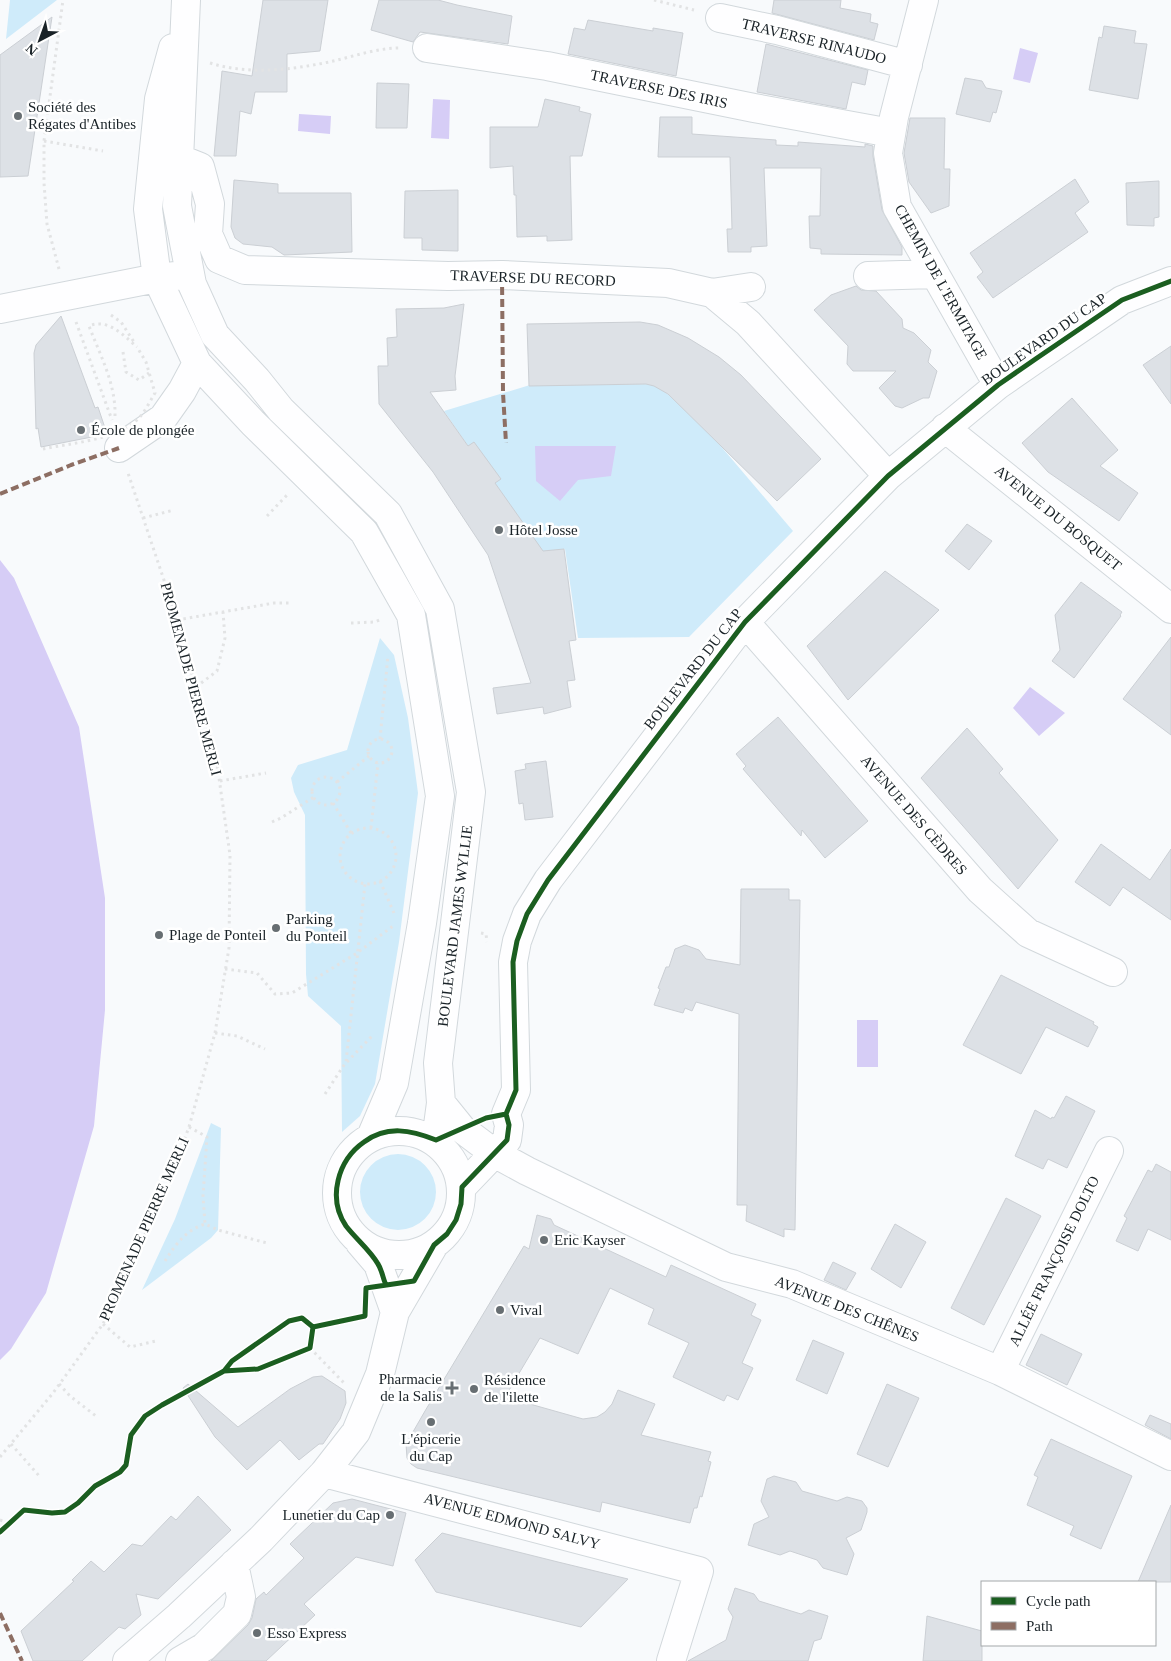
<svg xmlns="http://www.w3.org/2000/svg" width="1171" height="1661" viewBox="0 0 1171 1661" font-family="'Times New Roman',serif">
<rect width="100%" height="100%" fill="#f8fafc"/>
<path fill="#cfebfa" d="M10,0H57L6,39Z
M656,384L702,424L793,531L689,637L578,638L565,549L541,552L444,411L530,385Z
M380,638L394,655L408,718L418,793L399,942L375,1084L360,1116L342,1132L341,1026L308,996L306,974L305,815L294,792L291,778L298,765L347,750Z
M211,1123L221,1128L218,1230L211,1238L142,1290L175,1219Z
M360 1192a38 38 0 1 1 76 0a38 38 0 1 1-76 0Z"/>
<path fill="#d6cdf6" d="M1020,48L1038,53L1030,83L1013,79Z
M433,99L450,100L449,139L431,138Z
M299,114L331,116L330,134L298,131Z
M535,446H616L611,476L578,480L560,501L536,481Z
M0,560L14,578L79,727L105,898V1010L94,1126L46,1293L11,1349L0,1360Z
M1030,687L1065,713L1039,736L1013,708Z
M857,1020H878V1067H857Z"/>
<path fill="#dde1e6" stroke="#cbcfd4" d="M263,0H328L320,51L287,54V92H255L251,114L240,111L236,156H214L222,71L252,76Z
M379,0H438L457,5L512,16L508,44L420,32L413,42L371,30Z
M774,0H841L840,8L871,14L870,22L878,24L874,40L772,13Z
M52,17L28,176L0,177V55Z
M588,20L653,31V28L683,33L676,76L568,54L574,28L585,30Z
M1104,26L1136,31L1134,43L1147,44L1138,99L1089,90L1099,37L1102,38Z
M766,44L868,70L865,85L852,82L846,109L757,92Z
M965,78L982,81L986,88L1002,91L996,113L993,112L990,122L956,114Z
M377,83L409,84L407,128H376Z
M545,99L580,107L579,111L591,114L582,156H570L572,240L547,241V236L517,237L516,195H514L513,166L490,168V127H538Z
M660,117H692V134L776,140V145L798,146V142L865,147V144L873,146V156L882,210L902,247V255L821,254V249L810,248L809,216H820L821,168H764L767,246L751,247V252H728L727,229H732L730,157H658Z
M910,118H945L944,169H950L949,206L931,213L909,182L904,153Z
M1075,179L1089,202L1075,213L1088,232L993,298L977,277L983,272L970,253Z
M234,180L278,184V193H351L352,252L284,255L272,247L243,244L235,238L231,227Z
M1159,181V217L1154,218V226L1127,225L1126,183Z
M458,190V251L422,250V238H404L405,191Z
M856,286L861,290L876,291L902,319L903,328L914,333L931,350L928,362L937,371L929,398H923L902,408L895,406L879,388L896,371H853L847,364L848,346L814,310L831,295Z
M464,304L455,376L456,390L430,392L468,446L474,442L501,479L495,483L543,551L564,549L576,640L569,641L575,680L567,681L571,707L544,714L543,707L497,714L493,688L531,683L488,555L433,472L379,404L378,366H388L387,338L397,337L396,309L444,308Z
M61,316L95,408L98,407L107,434L41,447L38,428L36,429L34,353L36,345Z
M640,322L658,325L688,338L719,357L741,375L821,459L777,501L668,394L654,386L646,384L529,386L527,324Z
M1171,346V404L1143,365Z
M1072,398L1118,450L1100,466L1138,493L1119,521L1048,472L1022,443Z
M967,524L992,541L969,570L945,551Z
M885,571L939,610L848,700L807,646Z
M1081,582L1122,612L1120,615L1121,616L1074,678L1052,661L1060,650L1055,615Z
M1171,637V735L1123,699Z
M778,717L868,821L825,858L802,830L801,836L743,769L746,766L736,754Z
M967,728L1003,769L999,773L1058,840L1018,889L921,778Z
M546,761L553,817L525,820L523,803L519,804L515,771L526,769L525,764Z
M1101,844L1150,880L1171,849V920L1123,887L1110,906L1075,882Z
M741,889H789V900H800L795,1230L784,1229V1237L746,1221L747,1205H737L739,1014L696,1002L692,1011L685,1008L683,1013L654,1005L660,989L658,988L666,967H669L675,949L685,945L699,950L706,959L740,965Z
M1001,975L1094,1022L1093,1024L1098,1027L1088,1047L1046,1027L1021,1074L963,1045Z
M1066,1096L1095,1111L1067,1168L1048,1159L1043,1169L1015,1156L1035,1110L1051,1119L1052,1117L1054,1118Z
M1156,1164L1171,1172V1240L1148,1229L1138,1251L1116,1241L1127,1218L1124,1216L1148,1170L1152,1172Z
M1006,1198L1041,1216L984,1325L951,1308Z
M537,1215L551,1219L554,1225L666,1277L671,1265L756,1304L751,1315L761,1320L742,1363L753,1368L738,1400L727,1395L724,1401L673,1377L689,1343L648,1324L654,1309L610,1288L578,1354L540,1338L505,1397L583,1419L597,1417L605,1412L612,1404L618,1390L655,1404L641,1435L711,1452L708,1461L711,1462L702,1497L700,1496L697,1508H694L690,1523L602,1502L600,1512L417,1468L411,1464L407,1458L406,1444L425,1411L524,1246L529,1249Z
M895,1224L926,1242L901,1288L871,1269Z
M833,1262L856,1273L846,1290L824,1280Z
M1041,1334L1082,1354L1067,1385L1026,1365Z
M813,1340L844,1353L827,1394L796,1380Z
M322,1376L345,1391L346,1403L340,1419L323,1444H319L299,1460L280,1440L247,1470L215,1437L183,1388L188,1384L238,1427L290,1389L313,1377Z
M887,1384L919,1398L888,1467L857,1454Z
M1150,1415L1171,1424V1439L1145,1425Z
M1051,1439L1132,1476L1101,1549L1070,1535L1074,1526L1027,1505L1038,1477L1034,1475Z
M774,1476L796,1482L802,1491L837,1501L847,1497L862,1501L867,1508V1512L861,1530L846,1538L854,1554L847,1575L823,1568L817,1560L790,1551L780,1555L748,1545L754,1524L769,1517L761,1501L767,1479Z
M198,1496L231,1530L158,1599L136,1594L141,1615L125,1629L119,1627L82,1661H33L21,1631L74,1581L72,1580L91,1561L104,1572L132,1544L142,1546L171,1516L176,1520Z
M352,1499L406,1513L393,1566L356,1557L304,1604L315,1615L266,1661H211L248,1625L252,1618L256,1599L264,1592L266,1595L304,1558L290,1544L333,1503Z
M1171,1505V1582H1138Z
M442,1533L558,1562L628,1579L581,1627L436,1592L415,1560Z
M735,1588L754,1594L759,1601L801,1614L809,1610L828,1616L821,1639L814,1641L808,1661H688L726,1640L733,1617L728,1609Z
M927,1616L982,1631V1661H923Z"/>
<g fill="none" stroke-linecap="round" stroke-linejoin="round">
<defs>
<path id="minor" d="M186,0L177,206L192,284L215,335L257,380L281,410L388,514L440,609L471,792L438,1063L441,1103L436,1140
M924,0L894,117L888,153L897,207L998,385
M720,18L777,30L908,65
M173,48L159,99L148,209L157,278L197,363L253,423L364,532L411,615L440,796L422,923L394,1083L371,1137
M427,48L547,66L754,108L891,133
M180,159L200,167L210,204L208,234L219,259L245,270L448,276L502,275L668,283L712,293L748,323L888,476
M868,276L935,274
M712,293L751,287
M0,309L157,278L176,276
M945,428L1171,609
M119,448L163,418L182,391L197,363
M745,622L980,890L1028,933L1113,972
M441,1103L462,1129L494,1153L527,1171L726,1267L792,1284L1000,1371L1171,1456
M337 1193a62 62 0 1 1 124 0a62 62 0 1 1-124 0Z
M462,1187L507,1140L509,1125L506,1114L516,1090L513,962L517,941L527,914L548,880L745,622L888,476L998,385L1037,358L1122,300L1171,281
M360,1243L378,1264L395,1312
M1000,1371L1109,1151
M324,1473L699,1571L671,1661
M127,1661L179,1616L261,1539L324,1473L356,1432L380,1374L395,1312L434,1245
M180,1661L204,1647L237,1614L241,1597L234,1564"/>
</defs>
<use href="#minor" stroke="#d2d8dc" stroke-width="30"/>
<path stroke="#e2e3e4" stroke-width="3" stroke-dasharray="2.5 4" stroke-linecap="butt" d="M654,0L694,10
M210,63C248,75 290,70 329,62C352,57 376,48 400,48
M44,141L103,151
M59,269L47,224L44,183V141L63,0
M111,315L121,322L134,342
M76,322L112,420
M123,352L126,372L139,380L149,373
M115,416C116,384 100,355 89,326C108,318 123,335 137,347
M267,516L287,495
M143,518L174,510
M177,620L274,603H290
M351,623L375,622L382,619
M196,687L217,671L225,638L223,612
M368 751a12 12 0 1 1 24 0a12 12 0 1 1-24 0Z
M380,739L388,655
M312 791a14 14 0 1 1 28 0a14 14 0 1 1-28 0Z
M220,781L266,773
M337,782L369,756
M333,803L351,833
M272,822L281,818L314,797
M340 856a28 28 0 1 1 56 0a28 28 0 1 1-56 0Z
M371,828L378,763
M380,881L394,913
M481,933L486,934L487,942
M225,969L257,973L275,994L292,993L357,953L393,926
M215,1033L237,1036L265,1049
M347,1062L374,1034
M325,1094L346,1062L365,884
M189,1127L207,1137L203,1196L205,1224L218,1230L267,1243
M165,1261C175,1245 186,1230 205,1224
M103,1324L130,1347L156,1341
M310,1348L346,1385
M59,1384L70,1396L96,1416
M11,1444L41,1478
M0,1457L53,1393L103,1324L134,1259L172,1173L189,1127L215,1033L229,948L230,855L216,757L169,595L128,473
M0,1520L8,1523"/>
<use href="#minor" stroke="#fefeff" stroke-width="28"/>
<path stroke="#e2e3e4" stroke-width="3" stroke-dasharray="2.5 4" stroke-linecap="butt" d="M43,449C71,443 117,440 138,419C145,412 150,401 155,393L146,362L137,347"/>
<path stroke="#8d6e63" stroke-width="4" stroke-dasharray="8 4" stroke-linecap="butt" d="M502,275L503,393L506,443
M0,494L71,465L119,448
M0,1613L22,1661"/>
<defs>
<path id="cycleway" d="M386,1285C383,1279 382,1270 378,1264C370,1250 356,1239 346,1226C327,1198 338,1160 364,1142C387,1125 411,1130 436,1140L486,1118L506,1114
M313,1327L365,1316L366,1288L414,1281L434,1245L447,1234L456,1220L461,1204L462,1187L507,1140L509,1125L506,1114L516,1090L513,962L517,941L527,914L548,880L745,622L888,476L998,385L1037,358L1122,300L1171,281
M224,1371L258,1369L310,1348L313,1327
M0,1532L24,1510L52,1513L65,1512L78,1503L95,1486L120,1472L126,1465L131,1435L145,1416L162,1405L224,1371L232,1361L289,1321L302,1318L313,1327"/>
</defs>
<use href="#cycleway" stroke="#fff" stroke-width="8"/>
<use href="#cycleway" stroke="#1b5e20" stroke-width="5"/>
</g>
<g fill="#676e72" stroke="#fff" stroke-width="2">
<circle cx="18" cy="116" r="5"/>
<circle cx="81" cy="430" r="5"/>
<circle cx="499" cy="530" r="5"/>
<circle cx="276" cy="928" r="5"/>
<circle cx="159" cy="935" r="5"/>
<circle cx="544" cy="1240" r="5"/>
<circle cx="500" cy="1310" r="5"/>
<path d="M449.5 1380.5h5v5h5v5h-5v5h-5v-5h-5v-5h5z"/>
<circle cx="474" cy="1389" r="5"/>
<circle cx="431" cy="1422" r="5"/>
<circle cx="390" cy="1515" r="5"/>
<circle cx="257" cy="1633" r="5"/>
</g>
<g text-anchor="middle" stroke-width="5" stroke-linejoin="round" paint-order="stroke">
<g font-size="15" fill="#192227" stroke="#fff">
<text transform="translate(814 41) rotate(14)" y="5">TRAVERSE RINAUDO</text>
<text transform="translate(659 89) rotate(12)" y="5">TRAVERSE DES IRIS</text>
<text transform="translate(533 278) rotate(2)" y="5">TRAVERSE DU RECORD</text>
<text transform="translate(941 282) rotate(61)" y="5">CHEMIN DE L'ERMITAGE</text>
<text transform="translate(1044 339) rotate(-35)" y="5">BOULEVARD DU CAP</text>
<text transform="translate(1058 518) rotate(39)" y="5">AVENUE DU BOSQUET</text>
<text transform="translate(693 669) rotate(-52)" y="5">BOULEVARD DU CAP</text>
<text transform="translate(191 679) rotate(75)" y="5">PROMENADE PIERRE MERLI</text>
<text transform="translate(914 815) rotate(49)" y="5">AVENUE DES CÈDRES</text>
<text transform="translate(455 926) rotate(-83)" y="5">BOULEVARD JAMES WYLLIE</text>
<text transform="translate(144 1229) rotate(-66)" y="5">PROMENADE PIERRE MERLI</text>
<text transform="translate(1054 1261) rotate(-64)" y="5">ALLÉE FRANÇOISE DOLTO</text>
<text transform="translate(847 1309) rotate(22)" y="5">AVENUE DES CHÊNES</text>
<text transform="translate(512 1521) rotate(15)" y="5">AVENUE EDMOND SALVY</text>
</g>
<g font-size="15" fill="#192227" stroke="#fff" text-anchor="start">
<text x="28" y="112">Société des<tspan x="28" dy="17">Régates d'Antibes</tspan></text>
<text x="91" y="435">École de plongée</text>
<text x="509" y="535">Hôtel Josse</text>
<text x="286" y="924">Parking<tspan x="286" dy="17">du Ponteil</tspan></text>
<text x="169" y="940">Plage de Ponteil</text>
<text x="554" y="1245">Eric Kayser</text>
<text x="510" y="1315">Vival</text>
<text x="442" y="1384" text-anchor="end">Pharmacie<tspan x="442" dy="17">de la Salis</tspan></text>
<text x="484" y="1385">Résidence<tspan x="484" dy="17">de l'ilette</tspan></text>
<text x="431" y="1444" text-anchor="middle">L'épicerie<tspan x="431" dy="17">du Cap</tspan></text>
<text x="380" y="1520" text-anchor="end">Lunetier du Cap</text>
<text x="267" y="1638">Esso Express</text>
</g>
</g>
<rect x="981" y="1581" width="175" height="65" fill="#ffffff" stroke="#a3a7a9"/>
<rect x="991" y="1597" width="25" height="8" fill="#1b5e20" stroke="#a3a7a9"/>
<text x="1026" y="1606" font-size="15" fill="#192227">Cycle path</text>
<rect x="991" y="1622" width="25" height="8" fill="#8d6e63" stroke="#a3a7a9"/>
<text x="1026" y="1631" font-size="15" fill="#192227">Path</text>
<g transform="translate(40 40) rotate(221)" stroke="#ffffff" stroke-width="4" paint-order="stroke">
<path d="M0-4L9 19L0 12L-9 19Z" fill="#192227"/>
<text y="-8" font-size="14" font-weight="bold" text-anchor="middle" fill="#192227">N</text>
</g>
</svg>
